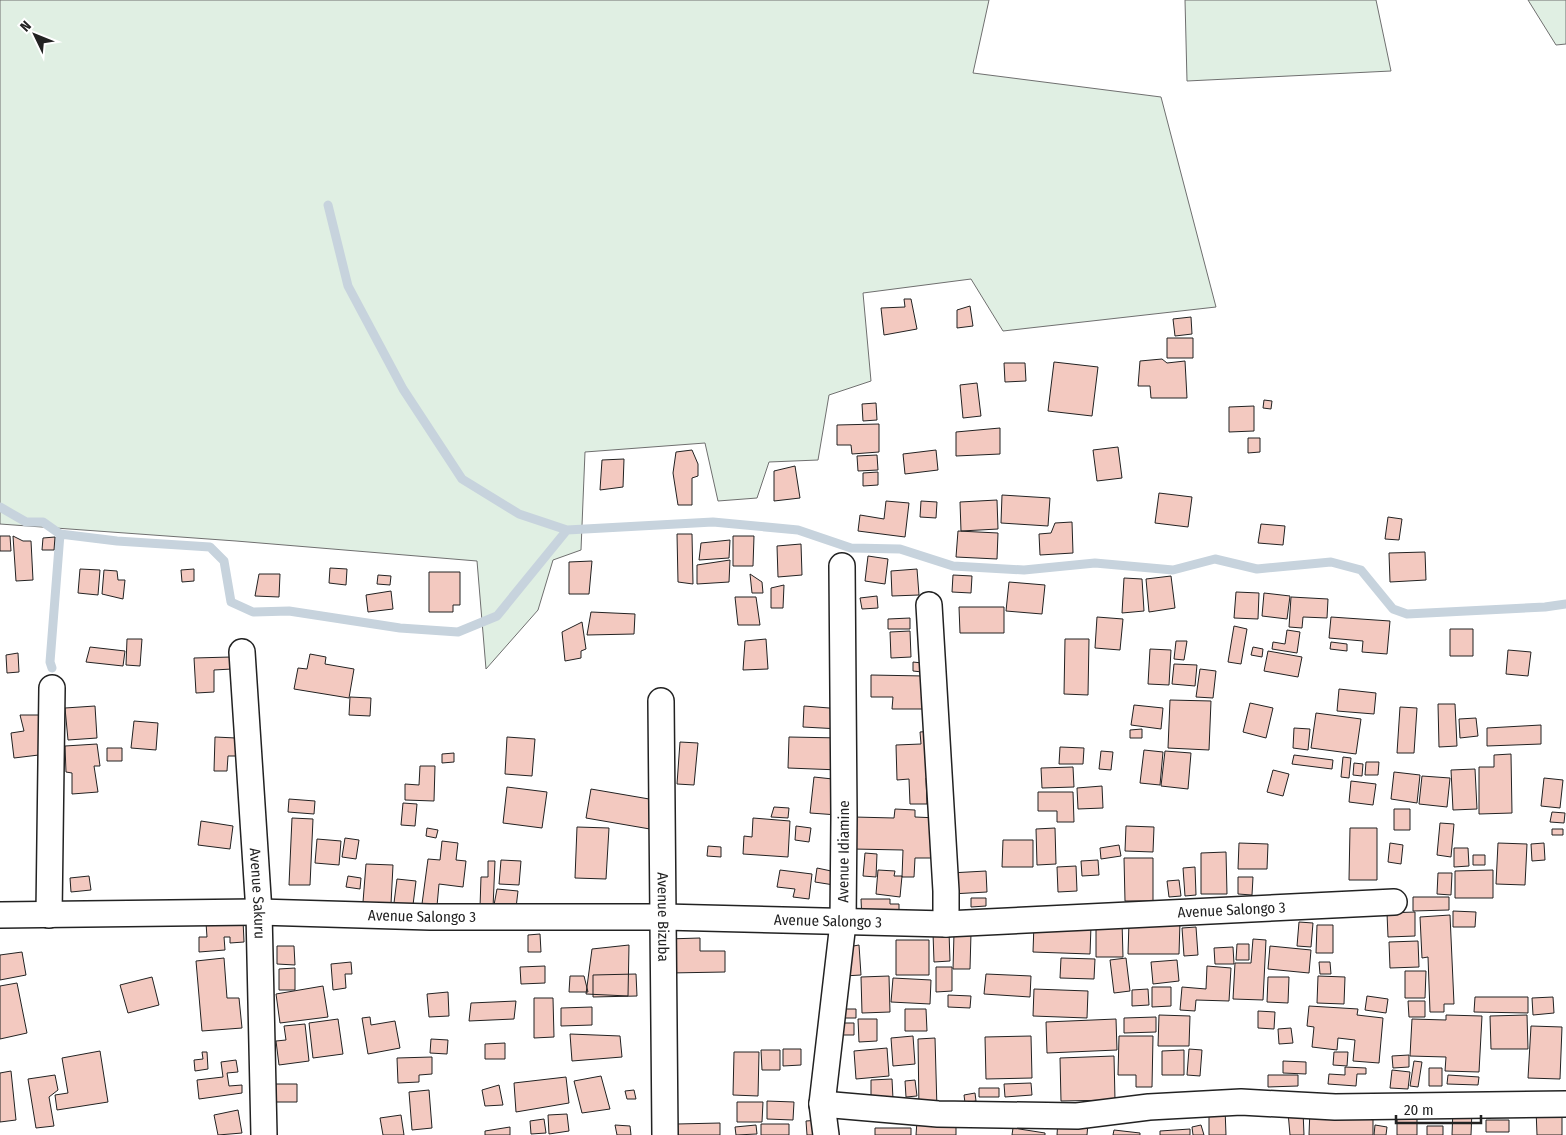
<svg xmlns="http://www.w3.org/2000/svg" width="1566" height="1135" viewBox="0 0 1566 1135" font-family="'Fira Sans Condensed',sans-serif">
<rect width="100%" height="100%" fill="#fff"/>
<path fill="#e0efe3" stroke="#6f6f6f" d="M0,0H989L973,73L1161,97L1216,307L1003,331L971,279L863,293L871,381L829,395L818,460L769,462L757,498L718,501L705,443L585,452L581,550L553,560L538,610L486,669L477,561L236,541L0,524Z
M1185,0H1376L1391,71L1187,81Z
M1528,0H1566V44L1556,45Z"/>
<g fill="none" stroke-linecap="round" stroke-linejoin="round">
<path stroke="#c7d3dd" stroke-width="9" d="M328,205L348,286L403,389L462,479L519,514L567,530L713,522L798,530L851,548L900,549L953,566L1024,570L1095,563L1173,570L1215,559L1257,569L1331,562L1361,570L1393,609L1407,614L1545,607L1566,604
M0,507L26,522H43L60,534L50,662L52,668
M60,534L117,541L210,547L224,561L231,602L253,612L289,611L400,628L458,632L497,616L567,530"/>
</g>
<path fill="#f3c9c0" stroke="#222" d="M904,299H911L917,329L884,335L881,308L905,307Z
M970,306L973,326L957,328V310Z
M1191,317L1192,334L1175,336L1173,319Z
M1167,338H1193V358H1167Z
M1162,359L1167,363L1185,361L1187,398H1151L1150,386H1138L1140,361Z
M1054,362L1098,367L1092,416L1048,411Z
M1004,363H1025L1026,381L1005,382Z
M977,383L981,416L963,418L960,385Z
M1264,400L1272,401L1271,409L1263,408Z
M876,403L877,420L863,421L862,404Z
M1254,406V431L1229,432V407Z
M879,424V452L852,454L851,445H837V425Z
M1000,428V454L956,456V432Z
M1248,438H1260V452L1248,453Z
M1118,447L1122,478L1097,481L1093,450Z
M692,450L698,464V476L692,478V505H678L673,473L676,452Z
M936,450L938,470L905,474L903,454Z
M877,455L878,470L858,471L857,456Z
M624,459L623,487L600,490L602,460Z
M795,466L800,498L774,501V471Z
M878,472V485L863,486V473Z
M1159,493L1192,497L1188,527L1155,523Z
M1002,495L1050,498L1048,526L1001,523Z
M997,500L998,529L961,531L960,502Z
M886,501L909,503L905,537L858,531L860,515L884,519Z
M921,501L937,502L936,518L920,517Z
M1388,517L1402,519L1399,540L1385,539Z
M1072,522L1073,553L1040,555L1039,534L1051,533L1055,523Z
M1261,524L1285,526L1283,545L1258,543Z
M958,531L998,533L997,559L956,557Z
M677,534H692L693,584L678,582Z
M0,536H10L11,551H0Z
M13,536L23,541H31L33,580L16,581Z
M733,536H754L753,566H733Z
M55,537L54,550H42L43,538Z
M730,540L729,558L699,560L701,543Z
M801,544L802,575L778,577L777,546Z
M1425,552L1426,580L1390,582L1389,553Z
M868,556L888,559L885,584L865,581Z
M730,560L729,582L697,584V565Z
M592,561L589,594H569V562Z
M330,568L347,569L346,585L329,583Z
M80,569L100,570L98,595L78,593Z
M194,569V581L182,582L181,570Z
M917,569L919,595L892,596L891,571Z
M104,570L117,571L118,580H125L123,599L102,594Z
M429,572H460V605H453V612H429Z
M259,574H280L279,597L255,596Z
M750,574L762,582L763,593H752Z
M378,575L391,576L390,585L377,584Z
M953,575L972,576L971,593L952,592Z
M1171,576L1175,608L1149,612L1146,579Z
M1124,578L1142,579L1144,611L1122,613Z
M1009,582L1045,585L1042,614L1006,611Z
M784,585L783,608H771V588Z
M391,591L393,609L368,612L366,595Z
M1236,592L1259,593L1258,619L1234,618Z
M1264,593L1290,596L1287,619L1262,616Z
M877,596L878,608L862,609L860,598Z
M735,597H756L760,625H738Z
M1291,597L1328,599L1327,618L1303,617L1302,628L1289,627Z
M959,607H1004V633H960Z
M591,612L635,614L634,634L587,635Z
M1097,617L1123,619L1120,650L1095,648Z
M1331,617L1390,621L1387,654L1362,652L1363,641L1329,638Z
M910,618V629H888V619Z
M582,622L586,649L581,651V658L565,661L562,632Z
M1234,626L1247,629L1241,664L1228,662Z
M1450,629H1473V656H1450Z
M1287,630L1300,632L1297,653L1272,649L1273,642L1285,644Z
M910,631L911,657L891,658L890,632Z
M127,639H142L140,666L126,665Z
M766,639L768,669L743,670L745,641Z
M1065,639H1089L1088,695L1064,694Z
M1176,641H1187L1184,660L1174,659Z
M1331,642L1347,644V651L1330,649Z
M90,647L125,651L123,666L86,662Z
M1253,647L1263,649L1262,657L1251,655Z
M1150,649L1171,650L1169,685L1148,684Z
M1508,650L1531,652L1528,676L1506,674Z
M1268,651L1302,657L1298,677L1264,671Z
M18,653L19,672L7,673L6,655Z
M310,654L326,657L325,664L354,669L349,698L294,689L298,668L307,669Z
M231,657L232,669L214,670V692L196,693L194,658Z
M913,662L922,663V672L913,671Z
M1174,664L1197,665L1195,686L1172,684Z
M1200,669L1216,671L1213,698L1196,697Z
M871,675L924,676V709H892L893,697H871Z
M1339,689L1376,693L1374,714L1337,711Z
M350,697L371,698L370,716L349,715Z
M1170,700L1211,701L1209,750L1168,748Z
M1250,703L1273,708L1266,738L1243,732Z
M1438,704H1455L1457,746L1439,747Z
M1134,705L1163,708L1161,729L1131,725Z
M95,706L97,738L68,740L65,708Z
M804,706L842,709L840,729L803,727Z
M1400,707L1417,708L1414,753H1397Z
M1316,713L1361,719L1356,754L1311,748Z
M20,715H40L47,754L14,758L11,733L24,731Z
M1476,718L1478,736L1460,738L1459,719Z
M134,721L158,723L156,750L131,748Z
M1541,725V744L1487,746V728Z
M1294,728L1310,729L1308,750L1293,748Z
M1142,729V738H1130V730Z
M933,731L935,778H926L927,804H910L909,779L897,780L896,745L921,744L920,732Z
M215,737L236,738V756H228L227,771H214Z
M507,737L535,739L532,776L505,774Z
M789,737L841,738L840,770L788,768Z
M680,742L698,743L694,785L677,784Z
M97,744L100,766H94L98,792L72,794V773L66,772L65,746Z
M1060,747L1084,748L1083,764H1059Z
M107,748H122V761H107Z
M1144,750L1163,752L1160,785L1140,783Z
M1101,751L1113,752L1111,770L1099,769Z
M1165,751L1191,753L1188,789L1161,786Z
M454,753V762L442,763V754Z
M1511,754L1512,813L1479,814V767H1494V755Z
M1294,755L1333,760L1332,769L1292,764Z
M1343,757L1351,758L1349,778L1341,777Z
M1366,762H1379L1378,775H1365Z
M1354,763L1363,764L1362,776L1353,775Z
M420,766H435L434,801L405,800V784L419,785Z
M1073,767L1074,787L1042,788L1041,768Z
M1475,769L1477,809L1453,810L1451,770Z
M1273,770L1289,774L1283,796L1267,792Z
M1394,772L1420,775L1417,803L1391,799Z
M1422,776L1450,778L1447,807L1419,804Z
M814,777L842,780L838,815L810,813Z
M1544,778L1563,780L1560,808L1541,806Z
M1351,781L1376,784L1373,805L1349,802Z
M1102,786L1103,808L1078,809L1077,788Z
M507,787L547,792L542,828L503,823Z
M591,789L655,800L650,829L586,818Z
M1038,792H1073L1074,822H1057V811H1038Z
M289,799L315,801L314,814L288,812Z
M403,803L417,804L415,826L401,825Z
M774,807L789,808L788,818L771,817Z
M895,809L915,810V817L938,818L936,858H915L914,877H902L903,850L853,849L854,817L894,818Z
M1394,809H1410V830H1394Z
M1552,812L1565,813L1564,823L1550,822Z
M292,818L313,819L310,885H289Z
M753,818L790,821L788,857L743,854L744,836L752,837Z
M201,821L233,826L230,849L198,845Z
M1440,823L1454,824L1451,857L1437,855Z
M796,826L811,828L809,842L795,840Z
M1126,826L1154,827L1153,852L1125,851Z
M577,827L609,828L606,879L575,878Z
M427,828L438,830L436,838L426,836Z
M1055,828L1056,864L1037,865L1036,829Z
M1350,828H1377V880H1349Z
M1552,829H1563V835H1552Z
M345,838L359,840L356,859L342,857Z
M317,839L341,841L339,865L315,863Z
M1003,840H1033V867H1002Z
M442,841L458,843L456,860L466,861L463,887L439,884L437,906L422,904L428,859L440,860Z
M1239,843L1268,844L1267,869H1238Z
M1390,843L1403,845L1401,864L1388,862Z
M1498,843L1527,844L1525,885L1496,884Z
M1544,843L1545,860L1532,861L1531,844Z
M1119,845L1121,856L1101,859L1100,848Z
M708,846L721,847V857L707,856Z
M1454,848H1468L1469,866L1454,867Z
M1226,852L1227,894H1201V853Z
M865,853L877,854L876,877L863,876Z
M1473,855H1485V865H1473Z
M1124,858H1153V901H1125Z
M501,860L521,861L519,885L499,884Z
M1098,860L1099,875L1082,876L1081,861Z
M488,861H495L493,908L480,907L481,877H488Z
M366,864L393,865L391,904L363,902Z
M1076,866L1077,891L1058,892L1057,867Z
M1195,867L1196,895L1185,896L1183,868Z
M817,868L836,872L834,885L815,882Z
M780,870L812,874L809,899L793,897L795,889L777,887Z
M878,870L895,871L894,876H902L900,897L876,894Z
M1493,870V898H1455V871Z
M986,871L987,892L951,894L950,873Z
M1438,873H1452L1451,895L1437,894Z
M89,876L91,890L71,892L70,878Z
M348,876L361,878L360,889L346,887Z
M1238,877H1253L1252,895L1238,894Z
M397,879L416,881L413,905L394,903Z
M1179,880L1181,896L1169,897L1167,881Z
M497,889L518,891L516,908L494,905Z
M1413,897H1449V910L1413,911Z
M971,898H986V906L971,907Z
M861,899H890V904H899V921H862Z
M1453,911L1476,912L1475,927H1453Z
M1415,912V936L1388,937L1387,913Z
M1450,915L1454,1004H1444V1012H1430L1428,957L1422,958L1420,917Z
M243,920L244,942L230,943V937H224L225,950L199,952V937H207L206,923Z
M1122,921L1123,957H1096V922Z
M1180,921L1179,954H1128L1129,922Z
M1299,922L1313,923L1311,947L1297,946Z
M1034,924L1091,926L1090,954L1033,952Z
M1317,925H1333V953H1316Z
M1196,927L1198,955L1184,956L1182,928Z
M949,932L950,961L934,962L933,933Z
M954,933H971L970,969H953Z
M540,934L541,952H528V935Z
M700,938V951H725V972L669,973L667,939Z
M1253,939L1266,940L1263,1000L1233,999L1235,963H1251Z
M896,940H929V975H896Z
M1418,941L1419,967L1390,968L1389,942Z
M1237,944H1249V960H1236Z
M629,945L628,996L586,994L592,949Z
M859,945L861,975L844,976L842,948Z
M277,946H294L295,965L277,964Z
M1270,946L1311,950L1309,973L1268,969Z
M1233,947L1234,964H1215L1214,948Z
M22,952L26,975L0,980V955Z
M224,958L227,998H239L242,1028L202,1031L196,961Z
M1061,958L1095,959L1094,979L1060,978Z
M1126,958L1130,991L1114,993L1110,960Z
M1177,960L1179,981L1153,984L1151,962Z
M351,962L352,974H345L346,988L333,990L331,964Z
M1319,962H1330L1331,974H1320Z
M545,966V983L521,984L520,967Z
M1207,966L1231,968L1229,1001L1196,1000L1195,1011L1180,1010L1182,987L1206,989Z
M936,967H952V991L936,992Z
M295,968V990H279V969Z
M1405,971H1426L1425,998H1405Z
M636,974L637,996L593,997V975Z
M986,974L1031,976L1030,997L984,994Z
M570,976H584L588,992H569Z
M889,976L890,1012L862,1013L861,977Z
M1318,976L1345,977L1344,1004L1317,1003Z
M152,977L159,1005L128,1013L120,985Z
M1268,977H1289L1288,1003L1267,1002Z
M893,978L931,980L930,1004L891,1002Z
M17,983L27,1033L0,1039V986Z
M323,986L328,1017L280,1023L276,994Z
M1152,987H1171V1006L1152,1007Z
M1034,989L1088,991L1087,1018L1033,1016Z
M1148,989L1149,1005L1132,1006V990Z
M448,992L449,1016L429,1017L427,994Z
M948,995L971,996L970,1008L948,1007Z
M1367,996L1388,999L1386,1013L1365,1010Z
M1475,997H1528V1013L1474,1012Z
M1553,997L1554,1013L1533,1015L1532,998Z
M534,998H553L554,1037L534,1038Z
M516,1001L514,1019L469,1021L471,1003Z
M1408,1001H1425V1017H1409Z
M1309,1006L1358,1009L1357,1015L1383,1018L1379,1063L1353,1061L1355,1040L1338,1038L1337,1050L1312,1047L1314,1027L1307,1026Z
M592,1007V1025L561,1026V1008Z
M837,1009H856V1018H837Z
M905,1009H926L927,1031H905Z
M1258,1011L1275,1012L1274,1029L1258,1028Z
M1159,1015L1190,1016L1189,1046H1158Z
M1446,1015L1482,1016L1479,1072L1445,1071L1446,1057L1410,1056L1412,1019L1446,1020Z
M1527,1015L1528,1049H1491L1490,1016Z
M370,1017L371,1025L395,1021L400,1048L368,1054L362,1018Z
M1156,1017V1032L1124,1033V1018Z
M338,1019L343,1054L313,1058L309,1023Z
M858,1019H877V1041L859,1042Z
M1116,1019L1117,1050L1047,1053L1046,1022Z
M838,1023H854V1035H837Z
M305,1024L309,1061L279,1065L276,1041L286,1040L284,1026Z
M1531,1026L1562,1027L1560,1079L1528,1078Z
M1291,1028L1293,1043L1279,1044L1278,1029Z
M570,1034L620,1036L622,1057L572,1061Z
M913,1036L915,1064L893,1066L891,1038Z
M1031,1036L1032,1078L986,1079L985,1037Z
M1119,1036H1153L1152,1087H1136V1075H1118Z
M935,1038L937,1109H919L918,1039Z
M431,1039L448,1040L447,1054L430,1053Z
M505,1043V1059H485V1044Z
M887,1048L889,1076L856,1079L854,1051Z
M783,1049H801V1065L783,1066Z
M1189,1049L1202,1050L1200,1076L1187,1075Z
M761,1050H780V1070H762Z
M1184,1050V1075H1162V1051Z
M100,1051L108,1102L57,1110L55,1095L68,1093L62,1058Z
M202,1052H207L208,1069L195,1071L194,1060L203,1059Z
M734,1052H759L758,1096L733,1095Z
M1334,1052H1348L1347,1066L1333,1065Z
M1409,1055V1067L1393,1068L1392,1056Z
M1114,1056L1115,1100L1061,1101L1060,1058Z
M432,1057V1074L419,1075V1082L398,1083L397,1058Z
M236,1060L238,1072L227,1073L229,1086L242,1085V1093L199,1099L197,1080L223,1077L221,1062Z
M1283,1061L1306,1062V1074L1283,1073Z
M1414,1061L1422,1062L1418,1087L1410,1086Z
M1345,1067L1366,1068V1074H1357L1356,1086L1328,1084L1329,1074L1345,1075Z
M1429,1068H1442V1086H1429Z
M1392,1070L1410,1072L1408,1089L1390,1088Z
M11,1071L16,1120L0,1122V1073Z
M55,1075L58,1090L49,1097L54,1126L36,1128L28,1079Z
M1268,1075H1298V1086L1268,1087Z
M1448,1075L1479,1077L1478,1085L1447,1084Z
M601,1076L610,1109L582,1113L574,1081Z
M566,1077L569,1103L516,1112L514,1083Z
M892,1079L893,1099L871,1100V1080Z
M915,1080L917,1096L906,1097L905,1081Z
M1031,1083L1032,1095L1005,1097L1004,1084Z
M272,1084H297V1102H272Z
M499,1085L503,1105L485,1106L482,1090Z
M979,1088H999V1097H979Z
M429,1090L432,1128L412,1130L409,1092Z
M634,1090L636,1099H627L625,1091Z
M975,1093L976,1101L965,1103L964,1095Z
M767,1101L794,1102L793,1120L767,1119Z
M737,1102H763L762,1122H737Z
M1225,1108L1226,1135H1209V1109Z
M1562,1108V1135H1537L1536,1109Z
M1310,1109L1373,1112V1135H1309Z
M1453,1109L1472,1110L1471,1135H1452Z
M238,1110L242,1133L218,1135L214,1115Z
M1303,1111L1304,1135H1290L1288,1112Z
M567,1114L569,1131L549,1134L548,1115Z
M1397,1114H1417V1135H1397Z
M401,1115L404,1135H383L380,1118Z
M544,1119L546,1133L531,1134L530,1121Z
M820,1120L822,1135H807L806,1121Z
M1058,1120L1088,1123L1087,1135H1057Z
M1486,1120H1509V1132H1486Z
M917,1121H956V1135H916Z
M720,1123V1135H678L677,1124Z
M761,1124H789V1135H761Z
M615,1125L630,1126L631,1135H617Z
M756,1125L757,1134L736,1135L735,1127Z
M1201,1125L1204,1135H1193L1192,1127Z
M1375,1125L1387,1127L1386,1135H1374Z
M1427,1126H1443V1135H1427Z
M510,1127V1135H485V1131Z
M875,1128H911V1135H875Z
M1013,1128L1045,1133V1135H1012Z
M1190,1129V1135H1160V1131Z
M1114,1130L1140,1133V1135H1113Z"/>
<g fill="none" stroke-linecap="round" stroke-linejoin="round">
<defs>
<g id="street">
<path d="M929,605L946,891V924"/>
<path id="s1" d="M242,652L259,912L264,1135"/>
<path id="s2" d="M661,701L665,1135"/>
<path id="s3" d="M0,915L259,912L430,917H664L946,924L1394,902"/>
<path d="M49,915L52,688"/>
<path d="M822,1104L938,1114L1077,1116L1149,1107L1241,1102L1335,1107L1566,1104"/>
<path id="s4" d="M826,1135L822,1104L843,923L844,816L842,566"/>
</g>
</defs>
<use href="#street" stroke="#222" stroke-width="28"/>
<use href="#street" stroke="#fff" stroke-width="25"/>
</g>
<g text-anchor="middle" stroke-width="4" stroke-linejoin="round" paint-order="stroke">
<g font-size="15" fill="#222" stroke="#fff">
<text dy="5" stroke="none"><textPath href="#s4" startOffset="285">Avenue Idiamine</textPath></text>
<text dy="5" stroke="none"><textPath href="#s1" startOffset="242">Avenue Sakuru</textPath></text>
<text dy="5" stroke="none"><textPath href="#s3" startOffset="1232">Avenue Salongo 3</textPath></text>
<text dy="5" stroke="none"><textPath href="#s3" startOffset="422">Avenue Salongo 3</textPath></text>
<text dy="5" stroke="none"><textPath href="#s2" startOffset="216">Avenue Bizuba</textPath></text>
<text dy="5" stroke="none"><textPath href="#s3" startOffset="828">Avenue Salongo 3</textPath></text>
</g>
</g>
<g transform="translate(35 35) rotate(313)" stroke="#ffffff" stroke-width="4" paint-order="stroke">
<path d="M0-4L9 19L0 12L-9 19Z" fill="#222222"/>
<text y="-8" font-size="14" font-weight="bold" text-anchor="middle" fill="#222222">N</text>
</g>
<path d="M1396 1115v8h85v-8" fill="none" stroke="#222222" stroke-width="2.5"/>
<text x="1404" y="1115" font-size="15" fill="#222222" stroke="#ffffff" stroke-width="4" paint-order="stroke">20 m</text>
</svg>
